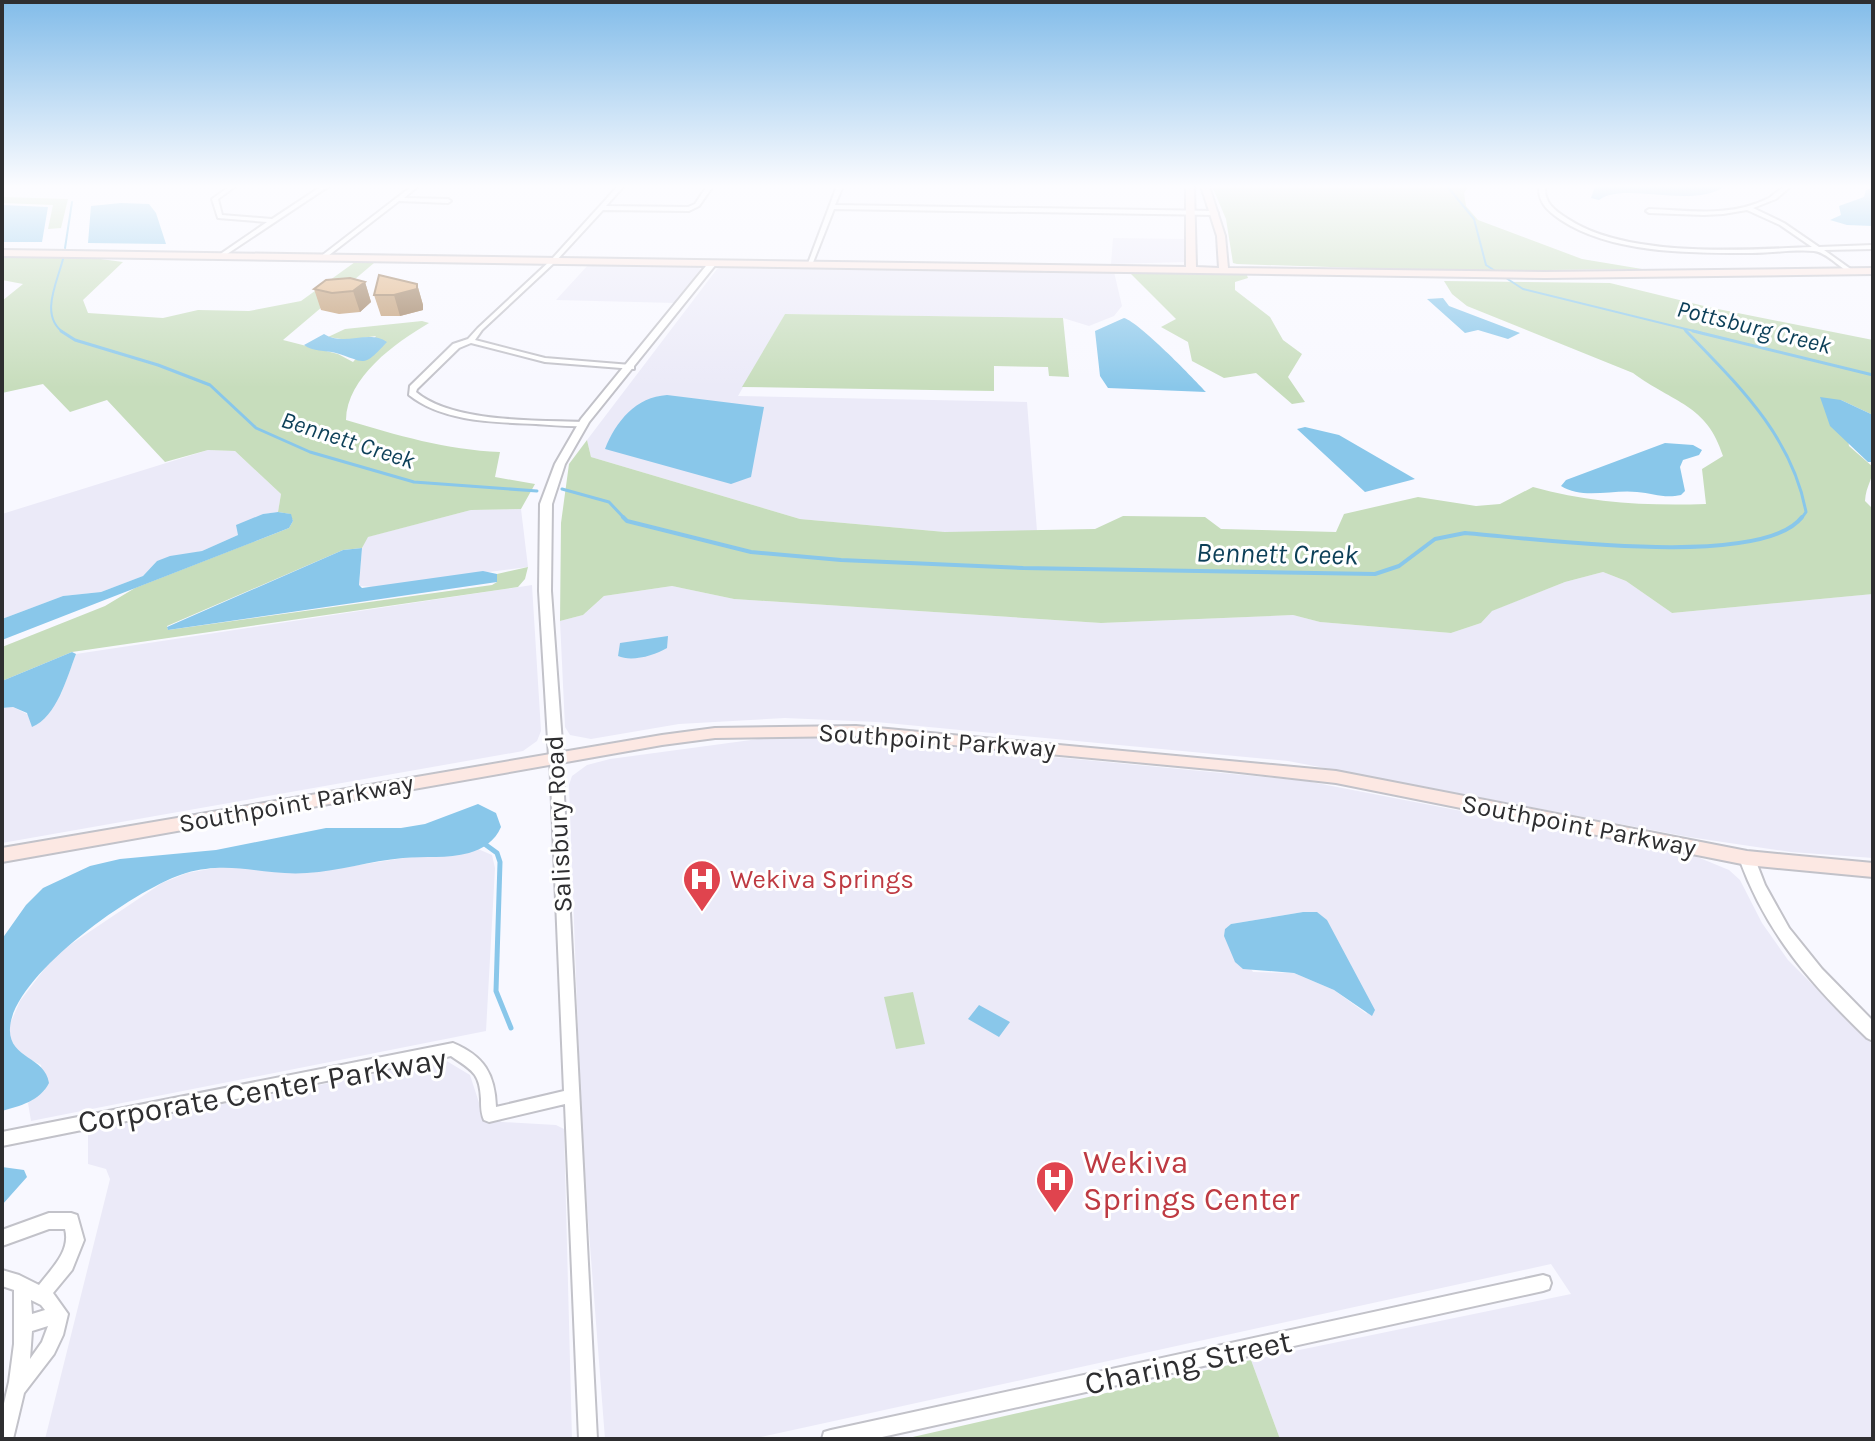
<svg xmlns="http://www.w3.org/2000/svg" width="1875" height="1441" viewBox="0 0 1875 1441" font-family="Karla,sans-serif">
<rect width="100%" height="100%" fill="#f8f8ff"/>
<path fill="#ebeaf8" fill-rule="evenodd" d="M1113,238L1187,239V262L1111,264Z
M589,264L694,266L701,269L675,303L556,300Z
M722,267L1114,272L1122,306L1114,316L1089,326L1063,318L785,314L738,396L1027,402L1037,531L945,532L800,519L591,457L587,440L717,269Z
M208,450L235,451L281,494L278,512L263,514L239,529L238,535L202,551L157,561L143,576L101,592L63,596L2,619V514Z
M521,509L528,567L373,587L359,586L362,548L367,537L471,510Z
M1603,572L1626,581L1672,613L1873,594V858L1791,852L1689,837L1288,761L876,722L785,718L679,724L591,739L570,735L565,727L560,621L583,615L604,596L672,586L734,599L1101,623L1293,615L1320,622L1451,633L1481,623L1491,611L1565,582Z
M532,585L541,731L537,741L523,751L2,843V708L13,707L27,714L61,694L76,654Z
M773,737L853,738L1306,781L1695,856L1729,870L1740,880L1762,923L1788,960L1873,1045V1439H1280L1251,1360L1571,1294L1551,1264L752,1439H605L582,1142L569,785L572,776L587,765L610,759ZM1303,912L1327,920L1367,1014L1334,990L1294,973L1253,972L1225,929L1231,924Z
M478,849L492,855L495,868L486,1031L31,1121L28,1103L45,1090L41,1065L19,1054L10,1040V1024L20,1001L55,955L162,883L187,873L215,868L240,866L307,873L404,858L470,852Z
M445,1060L470,1075L483,1115L502,1122L556,1125L564,1129L572,1439H45L110,1179L106,1169L88,1164V1131Z"/>
<path fill="#c7ddbc" d="M1212,186H1469L1464,193L1466,206L1478,220L1582,259L1642,269L1451,271L1237,264L1233,263L1226,219Z
M2,197L68,199L61,228L48,229L53,205L2,203Z
M2,258H93L123,262L83,300L88,313L163,318L198,310L249,311L301,301L355,262L374,263L283,340L338,354L353,362L376,336L348,340L328,337L345,329L422,321L429,323C395,343 347,377 346,420C396,435 447,450 500,452L495,477L535,484L521,509L471,510L368,537L362,548L343,550L167,626L168,630L492,585L497,582V574L528,567L525,579L518,587L72,652L2,681V647L105,606L135,588L289,528L293,521L290,514L278,512L281,494L235,451L208,450L165,462L107,400L70,412L43,384L2,393V301L23,284L2,280Z
M1129,272L1246,273L1248,278L1235,282V290L1270,317L1283,340L1302,354L1288,377L1305,402L1292,404L1256,373L1224,378L1192,361L1188,342L1161,327L1176,319Z
M1444,281L1610,283L1708,307L1873,340V415L1841,400L1849,446L1873,467C1873,480 1866,485 1865,501L1873,509V594L1672,613L1626,581L1603,572L1565,582L1492,611L1481,623L1451,633L1320,622L1293,615L1101,623L734,599L672,586L604,596L583,615L560,621L561,523L569,464L587,440L591,457L800,519L945,532L1095,529L1123,516L1205,517L1221,529L1336,532L1344,514L1418,497L1476,506L1500,504L1533,487C1589,503 1647,506 1706,504L1702,469L1723,456C1707,404 1673,403 1633,373L1467,306L1452,294Z
M785,314L1063,318L1069,377L1049,376L1048,367L994,366V391L742,387Z
M913,992L925,1044L896,1049L884,997Z
M1251,1360L1280,1439H904Z"/>
<path fill="#89c7ea" d="M1595,186H1725C1693,210 1625,181 1599,200L1591,198Z
M1873,187V226L1847,225L1830,220L1841,215L1839,206L1864,197L1866,190Z
M121,203L149,204L156,213L166,244L88,243L91,206Z
M2,205L48,207L42,242H2Z
M1443,298L1449,306L1520,333L1508,339L1478,330L1465,333L1427,299Z
M1124,318C1140,323 1191,376 1206,392L1108,388L1100,376L1095,331Z
M324,334C344,347 369,329 387,342C362,369 366,362 336,353C325,350 313,352 304,345Z
M667,395L764,407L751,477L731,484L605,449C616,421 636,397 667,395Z
M1820,397L1841,400L1873,415V462H1868L1830,426Z
M1305,427L1339,435L1415,479L1365,492L1297,429Z
M1665,443L1693,445L1702,450L1699,455L1683,460L1680,467L1685,491L1681,495C1664,499 1653,493 1637,492C1613,489 1583,500 1561,486L1566,480Z
M278,512L291,514L293,521L289,528L2,640V619L63,596L101,592L143,576L157,561L170,556L202,551L238,535L236,525L263,514Z
M362,548L359,585L362,588L483,571L497,574V582L168,630L167,627L343,550Z
M668,636L667,648C654,656 631,662 618,656L620,643Z
M72,652L76,654C67,677 57,717 32,727L27,713L13,707L2,708V681Z
M478,804L496,813L501,827C495,841 483,849 469,853C447,859 425,856 403,858C370,861 339,871 307,873C263,876 232,860 186,873C138,887 13,974 10,1028C8,1059 45,1056 49,1083C40,1101 20,1106 2,1111V939L26,905L43,888L90,866L120,859L216,850L326,828H401L425,824Z
M1303,912H1317L1327,920L1375,1010L1372,1016L1334,990L1294,973L1243,969L1235,962L1224,936L1225,929L1231,924Z
M979,1005L1010,1022L999,1037L968,1019Z
M2,1167L24,1170L27,1177L2,1205Z"/>
<g fill="none" stroke-linecap="round" stroke-linejoin="round">
<path stroke="#89c7ea" stroke-width="2" d="M1447,186L1474,219L1486,265L1523,289L1702,333
M65,248L72,202
M63,259C57,283 39,316 64,333
M1684,329L1688,333"/>
<path stroke="#89c7ea" stroke-width="3" d="M61,331L75,340L158,365L210,385L256,428L310,452L414,482L537,491
M1686,331C1738,385 1792,436 1806,512L1801,519
M1693,331L1873,375
M562,489L609,502L625,519"/>
<path stroke="#89c7ea" stroke-width="4" d="M623,517L627,521L751,552L841,560L1023,568L1375,574L1399,566L1435,539L1465,533C1531,538 1762,570 1802,517"/>
<path stroke="#89c7ea" stroke-width="5" d="M486,845L497,853L500,862L496,991L511,1028"/>
<defs>
<path id="minor" d="M230,186H236L218,199L222,215L272,219L322,186H329L221,258L218,256L219,255L267,222L218,218L212,199Z
M412,186H418L404,198L448,199L451,201L448,203L399,201L324,259H320V257Z
M618,186H624L606,206L688,207L695,204L707,186H713L699,206L689,211L603,210L555,262L482,330L475,340L545,358L631,365H634V369L545,362L471,343L459,348L417,389L416,392C453,423 536,420 583,422L587,424L586,426C569,427 552,425 536,424C494,422 443,422 409,395L410,386L453,344L468,339L478,328L551,260Z
M837,186H843L835,205L1215,211L1218,213L1215,215L834,209L812,265L807,266Z
M1539,186H1545C1544,203 1554,210 1568,219C1627,258 1742,250 1812,247L1780,225L1747,210L1723,214L1704,215L1649,213L1646,211L1649,209C1680,210 1714,215 1745,207C1753,205 1761,202 1769,198C1777,193 1781,186 1791,186L1776,199L1753,208L1784,223L1819,247L1873,245V249L1824,250L1852,270L1853,271L1850,273C1839,267 1826,252 1814,251C1796,249 1771,253 1752,253C1691,253 1613,254 1561,220C1548,211 1538,203 1539,186Z
M556,753L562,757L597,1439H579L565,1104L489,1122L484,1120C481,1113 481,1107 481,1099C480,1072 471,1070 451,1056L2,1146V1132L453,1043C484,1056 495,1074 496,1107L564,1091L550,757Z
M49,1213H71L77,1215L84,1240L72,1270L53,1293L68,1314L63,1335L54,1354L24,1393L13,1439H2V1412L9,1382L14,1344V1290L2,1286V1270L19,1275L39,1285C52,1268 71,1251 65,1229H49L2,1246V1230ZM31,1300L41,1305L45,1310L32,1314ZM48,1326L42,1342L30,1359L32,1331Z
M1543,1275L1549,1277L1551,1283L1549,1289L1543,1291L873,1439H822L824,1432L831,1430Z"/>
<path id="tertiary" d="M710,261L717,263L589,422L565,464L552,504L551,591L563,757L561,760H551L549,757L539,591L540,504L555,464L581,419Z
M1747,852L1753,854L1765,885L1789,928L1822,969L1873,1021V1041L1867,1038C1810,983 1766,933 1739,858L1741,854Z"/>
<path id="secondary" d="M1186,186H1194L1196,267L1219,268L1217,236L1201,186H1209L1225,236L1228,268L1545,272L1873,268V274L1545,278L2,256V250L1186,267Z
M856,726L1336,771L1747,851L1873,863V877L1747,865L1336,783L1221,770L856,736L715,738L662,745L2,862V848L662,735L715,728Z"/>
</defs>
<use href="#minor" stroke="#c2c2c9" stroke-width="4"/>
<use href="#tertiary" stroke="#c2c2c9" stroke-width="4"/>
<use href="#secondary" stroke="#c2c2c9" stroke-width="4"/>
<use href="#minor" fill="#fff" fill-rule="evenodd"/>
<use href="#tertiary" fill="#fff" fill-rule="evenodd"/>
<use href="#secondary" fill="#fce8e3" fill-rule="evenodd"/>
</g>
<path fill="#c19b72" d="M365,282L371,302L360,312L339,314L321,310L314,289Z
M417,284L423,305V310L400,316H381L374,295Z"/>
<path fill="#9d7e5d" d="M365,282L371,302L360,312L353,291Z
M417,284L423,305V310L400,316L394,295Z"/>
<path fill="#e0b485" stroke="#9d7e5d" stroke-width="2" d="M379,275L417,284V289L394,295H374Z
M350,278L365,282L353,291L332,293L314,289L326,280Z"/>
<linearGradient id="sky" x2="0" y2="1"><stop stop-color="#82bce9"/><stop offset="0.48" stop-color="#fcfcff"/><stop offset="1" stop-color="#fcfcff" stop-opacity="0"/></linearGradient>
<rect width="1875" height="388" fill="url(#sky)"/>
<defs>
<symbol id="hospital-pin" viewBox="-11 -11 22 30"><path d="M0 17L-7.5 6A9.5 9.5 0 1 1 7.5 6Z" fill="#e0444e" stroke="#fff"/><path d="M-5-5h3v3.5h4V-5h3V5h-3V1.5h-4V5h-3Z" fill="#fff"/></symbol>
</defs>
<g fill-rule="evenodd">
<use href="#hospital-pin" x="680" y="857" width="44" height="60"/>
<use href="#hospital-pin" x="1033" y="1158" width="44" height="60"/>
</g>
<g text-anchor="middle" stroke-width="6" stroke-linejoin="round" paint-order="stroke">
<g font-size="24" font-style="italic" fill="#0c3f58" stroke="#fff">
<text transform="translate(1754 327) rotate(14)" y="8">Pottsburg Creek</text>
<text transform="translate(348 440) rotate(18)" y="8">Bennett Creek</text>
</g>
<g font-size="26" fill="#2e2e30" stroke="#fff">
<text transform="translate(937 740) rotate(4)" y="9">Southpoint Parkway</text>
<text transform="translate(296 803) rotate(-10)" y="9">Southpoint Parkway</text>
<text transform="translate(558 824) rotate(-93)" y="9">Salisbury Road</text>
<text transform="translate(1579 825) rotate(11)" y="9">Southpoint Parkway</text>
</g>
<g font-size="26" fill="#be3a42" stroke="#fff" text-anchor="start">
<text x="730" y="888">Wekiva Springs</text>
</g>
<g font-size="28" font-style="italic" fill="#0c3f58" stroke="#fff">
<text transform="translate(1277 553) rotate(1)" y="10">Bennett Creek</text>
</g>
<g font-size="32" fill="#2e2e30" stroke="#fff">
<text transform="translate(262 1090) rotate(-10)" y="11">Corporate Center Parkway</text>
<text transform="translate(1188 1362) rotate(-12)" y="11">Charing Street</text>
</g>
<g font-size="32" fill="#be3a42" stroke="#fff" text-anchor="start">
<text x="1083" y="1173">Wekiva<tspan x="1083" dy="37">Springs Center</tspan></text>
</g>
</g>
<rect width="1875" height="1441" fill="none" stroke="#2e2e30" stroke-width="8"/>
</svg>
